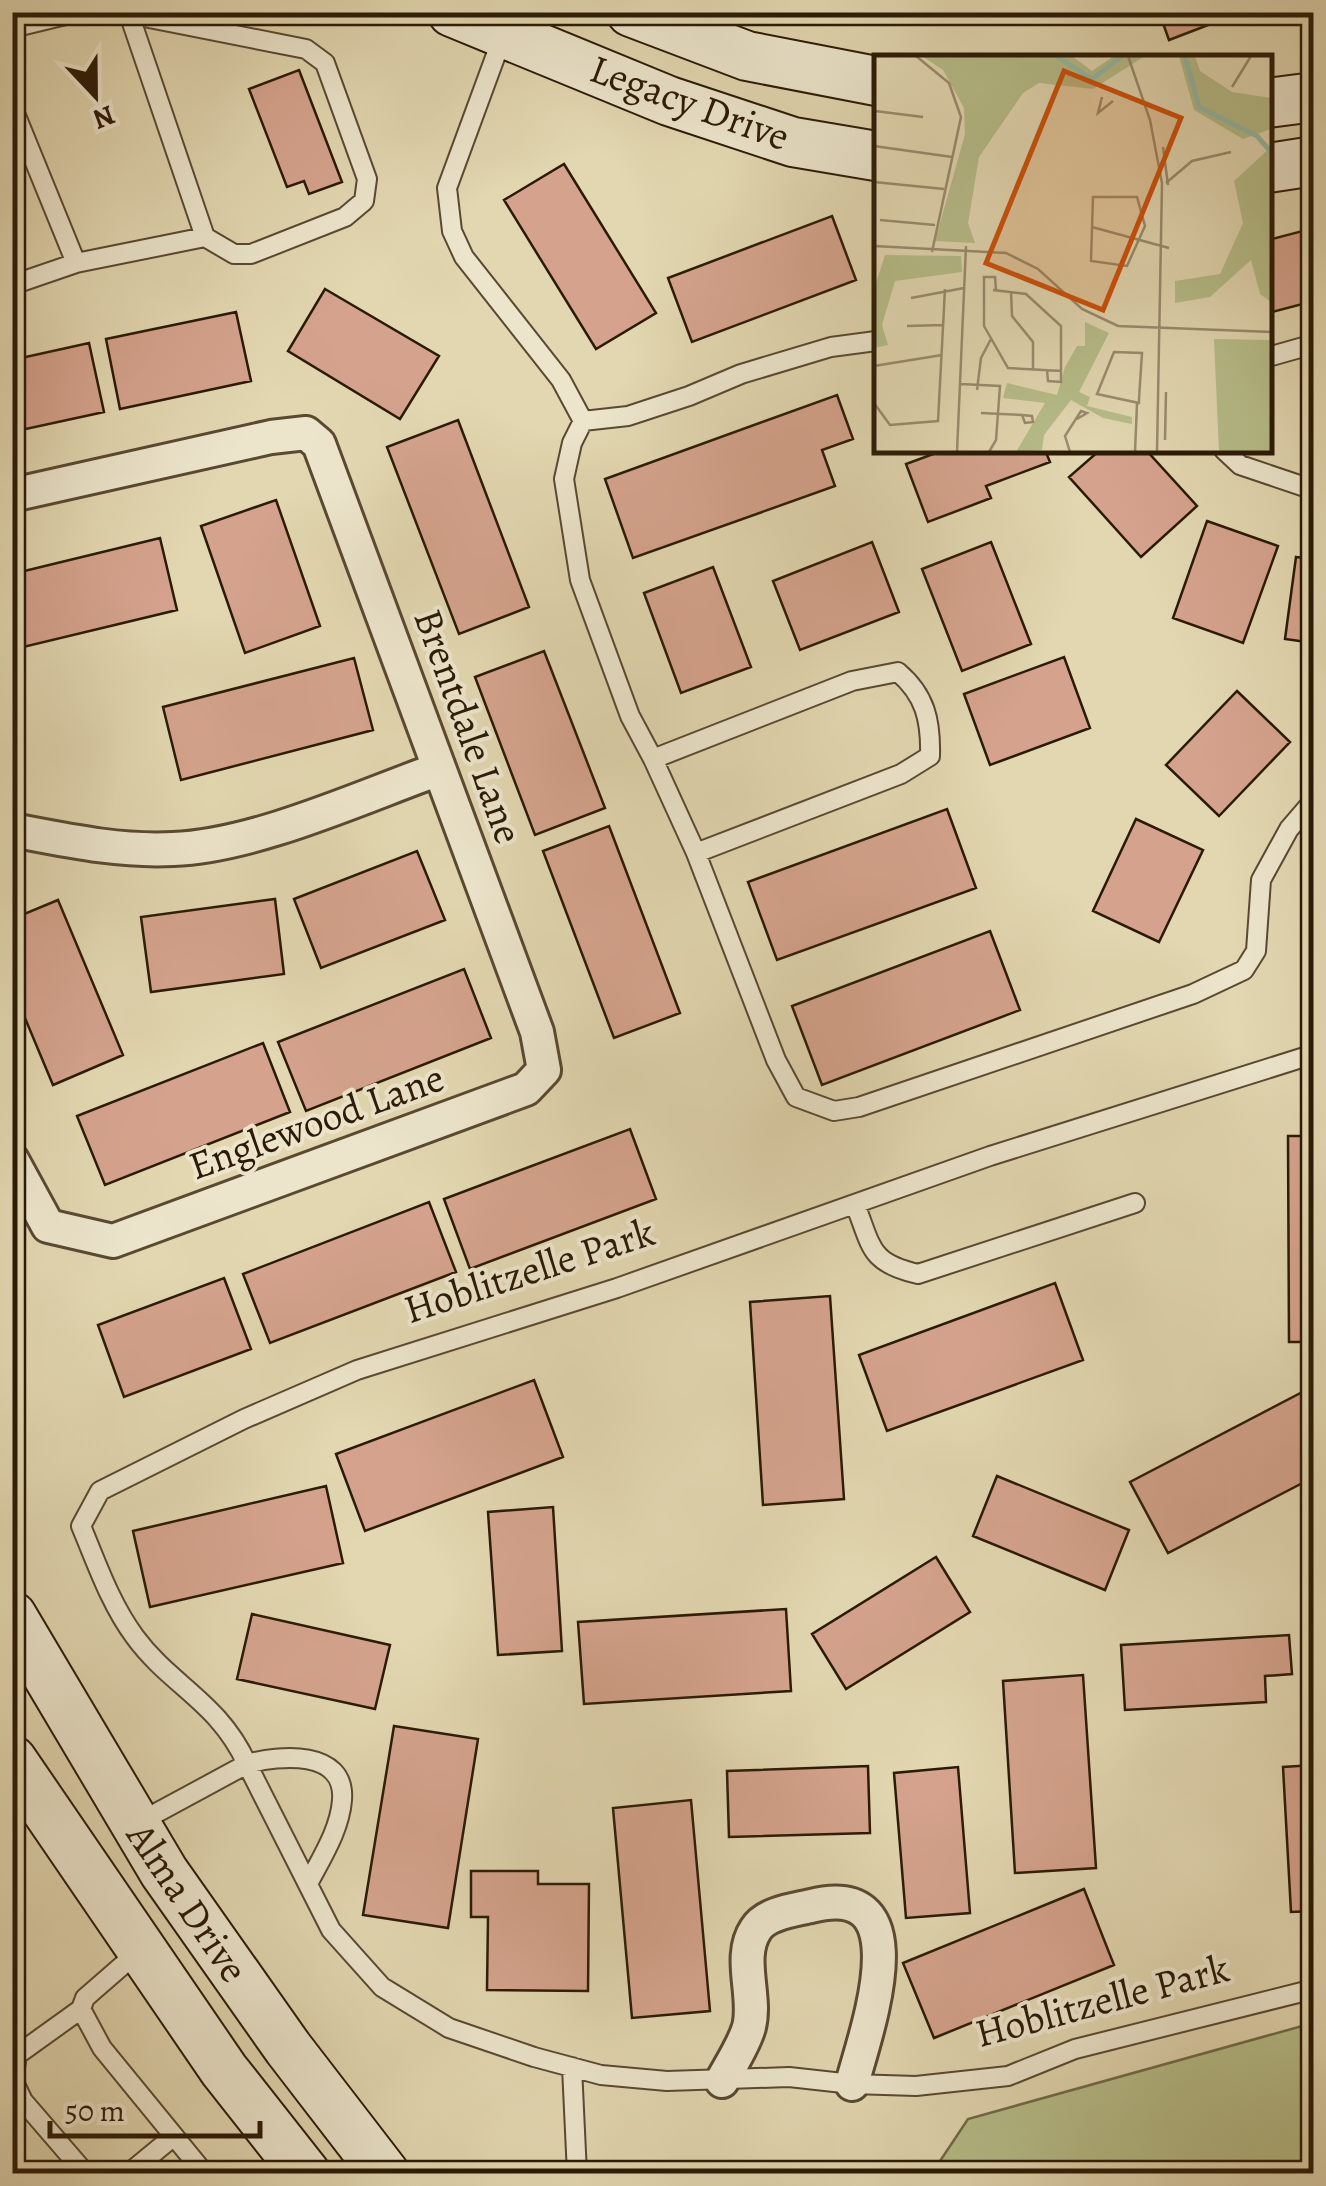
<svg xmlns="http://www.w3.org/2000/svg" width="1326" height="2186" viewBox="0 0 1326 2186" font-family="Alegreya,serif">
<rect width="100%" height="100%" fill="#e2d7b1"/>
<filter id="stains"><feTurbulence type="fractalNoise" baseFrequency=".002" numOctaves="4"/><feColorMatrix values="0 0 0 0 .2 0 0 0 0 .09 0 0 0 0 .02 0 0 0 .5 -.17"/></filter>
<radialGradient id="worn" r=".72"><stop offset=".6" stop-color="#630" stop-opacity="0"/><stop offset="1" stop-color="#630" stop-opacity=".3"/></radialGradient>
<path fill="#b6bd89" stroke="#706c48" stroke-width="2.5" d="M1313,2023V2173H932L968,2119Z"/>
<path fill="#d5a38d" stroke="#2b1a06" stroke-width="2.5" d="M1159,12H1227L1229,17L1169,40Z
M299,70L342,182L309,194L304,181L287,187L249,89Z
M564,164L656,313L596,349L504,200Z
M832,216L856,280L692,342L668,278Z
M1314,228V301L1268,313V240Z
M325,289L439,356L400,419L288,351Z
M236,312L251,381L120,409L106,339Z
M89,343L104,412L12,432V360Z
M837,395L853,439L822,450L835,486L633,558L605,479Z
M458,420L529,607L459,634L387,447Z
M944,450H1045L1050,462L986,486L991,498L928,522L906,464Z
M1100,450H1146L1197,506L1141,557L1069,477Z
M276,500L320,626L245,653L201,526Z
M1207,521L1278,546L1243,643L1173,618Z
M160,538L177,610L15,649L12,574Z
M872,542L899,612L800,650L773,581Z
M991,542L1031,644L962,671L922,569Z
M1296,557L1314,559V643L1285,639Z
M713,567L751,667L681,693L644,593Z
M544,651L605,808L535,835L475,677Z
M1064,657L1090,728L990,765L964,694Z
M354,658L373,730L181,780L163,707Z
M1237,691L1290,742L1219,816L1166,765Z
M947,809L976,888L777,960L748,882Z
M1136,819L1203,850L1159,942L1093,911Z
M609,826L680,1013L614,1038L543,851Z
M417,851L445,920L321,968L294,899Z
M275,899L284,974L151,992L141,917Z
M58,900L123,1055L53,1085L12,987V919Z
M990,931L1020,1010L822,1085L792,1006Z
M464,969L491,1038L306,1111L278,1042Z
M263,1043L290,1112L105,1185L77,1116Z
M630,1129L656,1199L470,1269L444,1199Z
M1288,1136H1314V1342H1289Z
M429,1202L456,1272L270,1343L243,1274Z
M224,1278L251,1349L124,1397L98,1325Z
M1055,1283L1083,1360L887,1431L859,1355Z
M830,1296L844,1499L763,1505L750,1302Z
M534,1380L563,1457L365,1531L336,1454Z
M1314,1386V1477L1168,1553L1130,1482Z
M997,1476L1129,1530L1105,1590L973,1536Z
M326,1486L343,1563L150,1607L133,1531Z
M553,1507L562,1651L498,1655L488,1512Z
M936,1557L970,1612L846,1689L812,1634Z
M786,1609L791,1691L584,1704L578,1622Z
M252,1614L390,1645L375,1709L237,1679Z
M1289,1635L1292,1674L1265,1676L1266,1702L1125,1710L1121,1645Z
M1083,1675L1096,1868L1015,1873L1003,1681Z
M394,1726L478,1739L448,1928L363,1915Z
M1314,1765V1911L1291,1912L1283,1767Z
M868,1766L870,1833L729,1837L727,1771Z
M958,1767L970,1913L906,1918L894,1773Z
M691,1800L710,2011L632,2018L613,1808Z
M471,1871H538V1884H589L588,1991L487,1990L488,1917H471Z
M1084,1889L1114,1965L934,2038L903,1963Z"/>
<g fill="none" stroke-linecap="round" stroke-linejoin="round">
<defs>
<path id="service" d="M129,14L306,49L325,63L367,179L364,201L345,217L251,254H234L205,237
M12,28L78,12
M504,33L447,188L452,231L464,257L561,380L583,421L628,416L689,396L741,374L831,347L876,341
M12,106L76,263
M12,285L76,263L205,237L129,14L124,12
M1268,357L1314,344
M583,421L572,443L564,479L580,580L630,716L653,759L696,853L776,1060L796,1097L834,1111L859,1107L1193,994L1244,970L1256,951L1261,880L1289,829L1314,800
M1224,450L1240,465L1314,490
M653,759L852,681L898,672C925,695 931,720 930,756L901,774L696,853
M855,1204C872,1247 869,1263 918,1274L1135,1203
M136,1824L247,1764L331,1930L382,1987L449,2028L534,2057L601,2075L667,2081L789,2077L852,2084L916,2086L1008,2076L1075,2049L1314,1989
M309,1882C322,1857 340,1829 342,1800C346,1749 279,1755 247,1764C219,1702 171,1686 135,1637C110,1603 97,1564 81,1526L100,1491L244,1419L357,1370L617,1288L990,1156L1314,1054
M139,1951L85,1998L81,2009L102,2048L205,2174
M81,2009L17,2055L13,2080L23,2101L86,2174
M572,2067L577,2174
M128,2174L174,2136"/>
<path id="minor" d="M12,495L271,437L306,433L319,444L537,1032L544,1070L526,1089L113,1241L48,1226L12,1160
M12,830C65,840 120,852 173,849C255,846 361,797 439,769
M722,2081C731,2064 744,2045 749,2027C757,1996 737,1957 756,1929C766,1913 794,1910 811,1906C923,1878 866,2031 852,2084"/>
<path id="secondary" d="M452,12L669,101L793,142L876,156
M631,12L747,56L876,81
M1268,103L1314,97
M1268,168L1314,161
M12,1616L164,1872L288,2048L385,2174
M12,1760L224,2070L306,2174"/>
</defs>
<use href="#service" stroke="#594931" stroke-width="22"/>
<use href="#minor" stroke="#594931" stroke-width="38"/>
<use href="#secondary" stroke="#2b1a06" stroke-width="52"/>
<use href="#service" stroke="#ece5cc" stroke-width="18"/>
<use href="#minor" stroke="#ece5cc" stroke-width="32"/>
<use href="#secondary" stroke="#ece5cc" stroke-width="48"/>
</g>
<g text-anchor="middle" stroke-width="8" stroke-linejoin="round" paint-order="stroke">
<g font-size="40" fill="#2b1a06" stroke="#ece5cc">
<text transform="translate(690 102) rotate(20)" y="14">Legacy Drive</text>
<text transform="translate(469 726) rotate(70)" y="14">Brentdale Lane</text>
<text transform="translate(316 1121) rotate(-20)" y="14">Englewood Lane</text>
<text transform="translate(529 1270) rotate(-18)" y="14">Hoblitzelle Park</text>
<text transform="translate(188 1902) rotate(56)" y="14">Alma Drive</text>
<text transform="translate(1102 2000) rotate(-15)" y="14">Hoblitzelle Park</text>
</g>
</g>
<g transform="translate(874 55)">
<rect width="398" height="398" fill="#e2d7b1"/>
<path d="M48,1H198L218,16L240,1H271L219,34L165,28L149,38L105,102L94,168L101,188L61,186L91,79L90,53L69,15ZM305,1H321L326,16L358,37L397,43V74L369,84L320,55ZM397,92V247L386,239L377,205L336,242L301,248V226L346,219L369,168L360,126ZM11,200L87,201L88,217L21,226L8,270L14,290L0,293L1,231ZM211,267L235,278L205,337L216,342L213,351L258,362V369L229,363L197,345L170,380L168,395L142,397L171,348L129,343L133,328L183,340L191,312L203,291H211ZM340,284L397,285V397H345Z" fill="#b6bd89"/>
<path fill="none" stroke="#96baa6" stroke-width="5" d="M182,1L218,24L248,1M311,1L325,52L383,81L398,98"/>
<path fill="none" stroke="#998b6d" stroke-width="2.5" d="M42,1L75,28L87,62L58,197M254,1L276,65L288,128L283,397M0,9V62M358,32L377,1M228,42L224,58L239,46M1,56L49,62M0,91L78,102M289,92L294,130M0,127L70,134M292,128L318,106L357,97M263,142L271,171L253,211L217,206L219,142ZM6,165L61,170M218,172L295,193M0,191L132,198L164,214L208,254L244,271L398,277M119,235L152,239L187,271V327L174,326L173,315M122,235L121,222H110V271L134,313L188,316M137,236L138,261L159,287V314M37,243L90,233M33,271L69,270M0,311L68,300M87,329L126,331L122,385L115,397M103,335L107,303L117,284M0,348L16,370L64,366L71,234M107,358L148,360M148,360L158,361L159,367L151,368ZM291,385L292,337M83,397L92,191M196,397L191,381L207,356L213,358L203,364M261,397L263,349L265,348V344L268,298L240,297L223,339L265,348"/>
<path fill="#cc500b" fill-opacity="0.15" stroke="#cc500b" stroke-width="5" d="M190,16L307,63L229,255L112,208Z"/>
<rect width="398" height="398" fill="none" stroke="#2b1a06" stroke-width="5"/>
</g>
<rect width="1326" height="2186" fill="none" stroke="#e2d7b1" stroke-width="50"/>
<rect x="15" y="15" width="1296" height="2156" fill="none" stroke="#2b1a06" stroke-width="5"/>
<rect x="25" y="25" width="1276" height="2136" fill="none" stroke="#2b1a06" stroke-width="2.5"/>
<g transform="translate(95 95) rotate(158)" stroke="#ece5cc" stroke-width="8" paint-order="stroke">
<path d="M0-8L18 38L0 25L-18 38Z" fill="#2b1a06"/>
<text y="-15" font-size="28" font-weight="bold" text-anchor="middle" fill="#2b1a06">N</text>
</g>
<path d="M50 2121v15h210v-15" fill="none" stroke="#2b1a06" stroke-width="5"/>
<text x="65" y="2121" font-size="30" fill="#2b1a06" stroke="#ece5cc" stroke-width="8" paint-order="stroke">50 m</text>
<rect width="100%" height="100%" filter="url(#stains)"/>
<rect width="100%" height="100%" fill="url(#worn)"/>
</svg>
